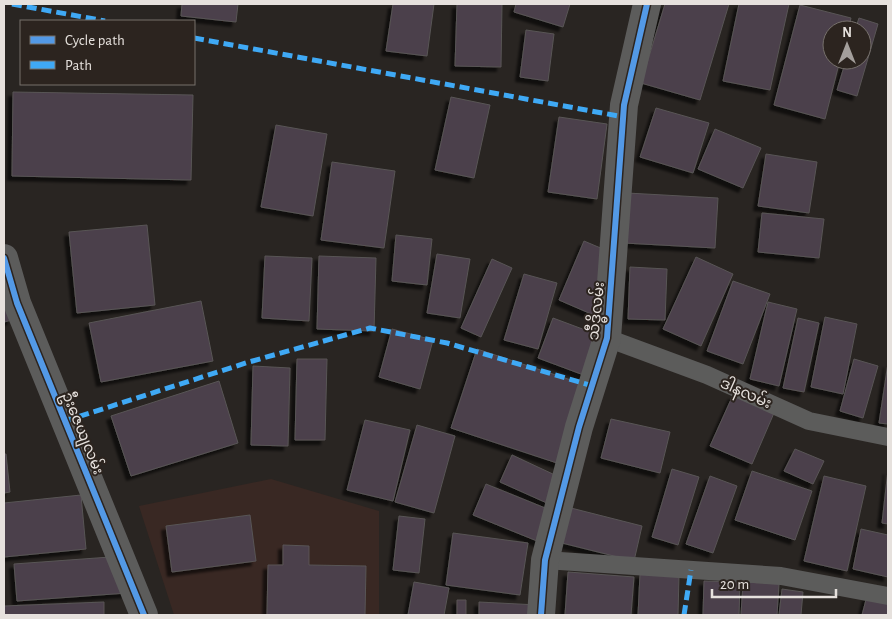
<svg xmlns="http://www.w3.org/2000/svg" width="892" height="619" viewBox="0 0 892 619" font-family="'Alegreya Sans','Noto Sans Myanmar',sans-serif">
<defs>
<filter id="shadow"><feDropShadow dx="-4.5" dy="4.5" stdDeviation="1" flood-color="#0009"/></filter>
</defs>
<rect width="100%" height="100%" fill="#292522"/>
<path fill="#392823" d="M271,479L379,511V615H174L139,506Z"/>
<path fill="#4c3f4c" stroke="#585555" filter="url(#shadow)" d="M182,4H238L236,22L181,16Z
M393,4H434L427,56L386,51Z
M457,4H502L501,67L455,66Z
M516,4H570L563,27L514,12Z
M665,4H729L700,100L641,83Z
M739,4H789L770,90L723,81Z
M800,5L851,18L848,30H832V60H840L825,119L774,105Z
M859,18L878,24L857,96L837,90L846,60H862V30H855Z
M526,30L554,34L548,81L520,77Z
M13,92L193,95L191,180L12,176Z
M451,97L490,105L474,178L435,170Z
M656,108L709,123L693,173L640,157Z
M559,117L607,124L597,199L548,192Z
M276,125L327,134L313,216L261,207Z
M715,129L761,148L743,188L698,169Z
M766,154L817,162L809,213L758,206Z
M332,162L395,171L384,248L321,240Z
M627,193L718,198L715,248L624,243Z
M762,213L824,219L819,258L758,252Z
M147,225L155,305L77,313L69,232Z
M396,235L432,239L427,285L392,281Z
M584,241L622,257L596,316L559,300Z
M437,254L470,259L460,318L427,313Z
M265,256L312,258L309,321L262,318Z
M319,256L376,258L374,331L317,329Z
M696,257L733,274L701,346L663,329Z
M492,259L512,268L481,337L461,328Z
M4,264L12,320L4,322Z
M630,267L667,269L665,320L628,319Z
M524,274L557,283L538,349L504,340Z
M733,281L770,294L743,364L707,351Z
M201,301L213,361L101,382L89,323Z
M768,302L797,309L779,386L750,379Z
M825,317L857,324L843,394L811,387Z
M553,318L604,337L589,377L538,358Z
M798,318L819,323L804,392L783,388Z
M392,329L433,340L420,389L379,377Z
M477,349L586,385L560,464L451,428Z
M297,359H327L325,440H295Z
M854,359L878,366L863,418L840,411Z
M888,363V424L879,423Z
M253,366L290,368L288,446L251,445Z
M219,381L238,443L131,476L111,416Z
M733,395L774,413L752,464L710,446Z
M611,419L670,432L660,473L601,458Z
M365,420L410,430L393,501L347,490Z
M417,425L455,436L434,513L395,502Z
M795,449L824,461L813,484L784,471Z
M4,454H6L10,492L4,493Z
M512,455L570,482L558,508L500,482Z
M672,469L699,477L678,545L652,537Z
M888,470V524L882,523Z
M752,471L812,491L795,540L735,520Z
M710,476L737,486L713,553L686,544Z
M824,476L866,486L847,571L804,561Z
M486,484L555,512L542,543L473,515Z
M81,495L86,549L4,557V503Z
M571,508L642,526L634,561L562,543Z
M250,515L256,561L172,572L166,526Z
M399,516L425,519L419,573L393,570Z
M861,529L888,535V577L853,569Z
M453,533L528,543L520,595L446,585Z
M283,545L309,546V565L366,566L365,615H267L268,565H283Z
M124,556L127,593L17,601L14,564Z
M568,572L634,577L631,615H565Z
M640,574L679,575L678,615H638Z
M704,581L740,582L739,615H703Z
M414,582L449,588L444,615H408Z
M743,582L779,584L777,615H741Z
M782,589L803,592L801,615H779Z
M867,596L888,601V615H862Z
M457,600H466V615H457Z
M104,602V615H4V606Z
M479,602L538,605V615H479Z"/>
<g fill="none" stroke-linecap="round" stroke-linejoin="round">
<path stroke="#5c5c5b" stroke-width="18" d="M607,338L707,375L809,421L888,437
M545,560L781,576L888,596"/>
<path stroke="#5c5c5b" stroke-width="28" d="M4,258L17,303L144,615
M541,615L545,560L579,427L607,338L624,105L647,4"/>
<path stroke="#3fa9f5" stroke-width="5" stroke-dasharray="10 5" stroke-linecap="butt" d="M12,4L105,21
M194,38L624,117
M65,421L249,362L370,328L447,343L593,386
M684,615L691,570"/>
<defs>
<path id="cycleway" d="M4,258L17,303L144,615
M541,615L545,560L579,427L607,338L624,105L647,4"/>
</defs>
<use href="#cycleway" stroke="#2c241f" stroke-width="9"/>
<use href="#cycleway" stroke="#5399e6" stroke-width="6"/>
</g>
<g text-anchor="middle" stroke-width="4" stroke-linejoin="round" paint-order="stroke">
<g font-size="15" fill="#e6e1dd" stroke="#2c241f">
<text transform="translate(596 311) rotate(-84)" y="5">သီဒ္ဓိလမ်း</text>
<text transform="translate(746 393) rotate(24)" y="5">ဒါနလမ်း</text>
<text transform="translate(83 433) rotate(68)" y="5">ဦးဇေယျလမ်း</text>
</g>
</g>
<rect width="892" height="619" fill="none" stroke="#e6e1dd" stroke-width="10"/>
<rect x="20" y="20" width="175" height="65" fill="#2c241f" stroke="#76706b"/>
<rect x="30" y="36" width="25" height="8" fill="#5399e6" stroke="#76706b"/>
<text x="65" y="45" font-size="15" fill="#e6e1dd">Cycle path</text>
<rect x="30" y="61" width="25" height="8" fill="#3fa9f5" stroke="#76706b"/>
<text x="65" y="70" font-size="15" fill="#e6e1dd">Path</text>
<g transform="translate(847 45)"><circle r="24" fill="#2c241f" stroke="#76706b"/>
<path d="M0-4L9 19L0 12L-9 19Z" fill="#a49f9c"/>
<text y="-8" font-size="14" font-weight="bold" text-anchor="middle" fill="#e6e1dd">N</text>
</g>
<path d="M712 589v8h124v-8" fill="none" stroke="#e6e1dd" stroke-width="2.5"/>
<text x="720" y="589" font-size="15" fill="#e6e1dd" stroke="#2c241f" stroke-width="4" paint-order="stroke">20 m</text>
</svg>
